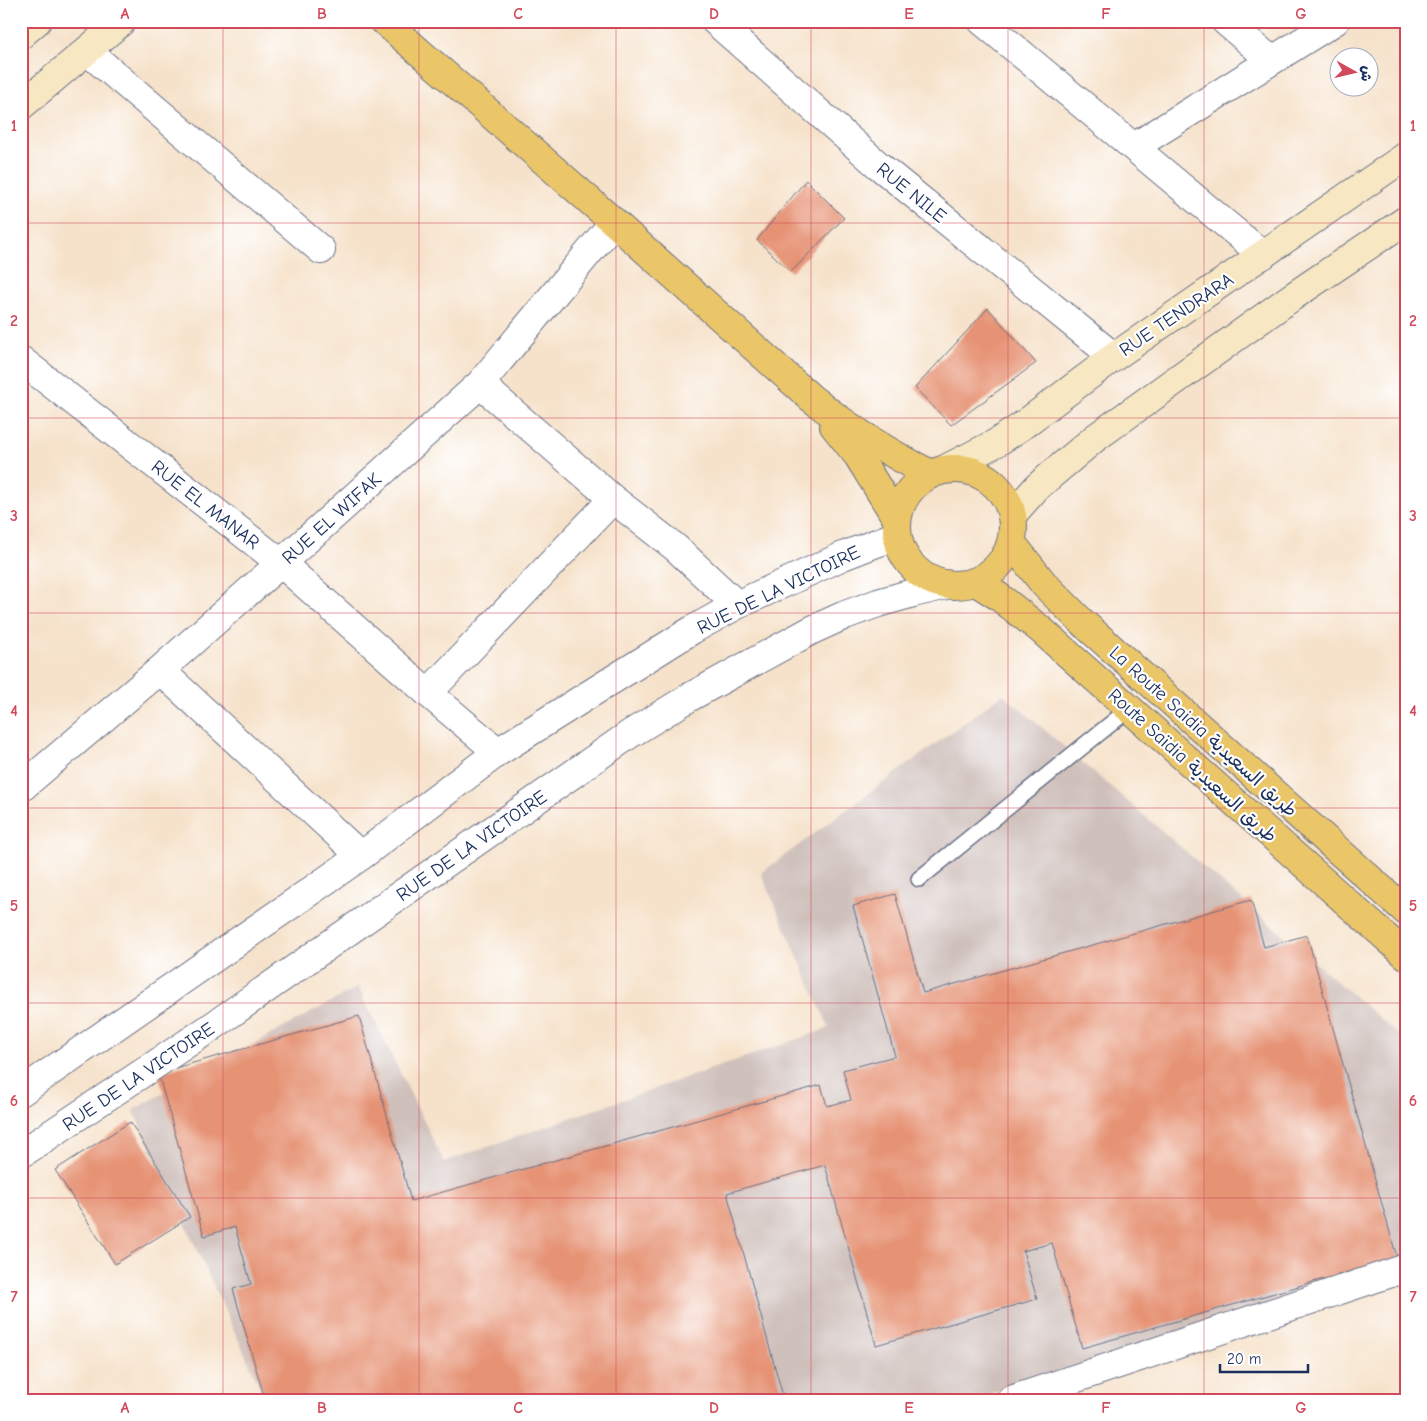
<svg xmlns="http://www.w3.org/2000/svg" width="1427" height="1421" viewBox="0 0 1427 1421" font-family="'Comic Neue','Playpen Sans Arabic',sans-serif">
<rect width="100%" height="100%" fill="#fff"/>
<filter id="ink" filterUnits="userSpaceOnUse"><feTurbulence type="fractalNoise" baseFrequency=".02" numOctaves="2"/><feDisplacementMap in="SourceGraphic" scale="10" xChannelSelector="R" yChannelSelector="G"/><feConvolveMatrix kernelMatrix="1 2 1 2 8 2 1 2 1" color-interpolation-filters="sRGB"/></filter>
<filter id="wash" filterUnits="userSpaceOnUse"><feTurbulence type="fractalNoise" baseFrequency=".0096" numOctaves="4" result="noise"/><feDisplacementMap in="SourceGraphic" scale="20" xChannelSelector="R" yChannelSelector="G"/><feGaussianBlur stdDeviation="1.12" result="paint"/><feColorMatrix in="noise" values="0 0 0 0 0 0 0 0 0 0 0 0 0 0 0 0 0 1.4 0 .05"/><feComposite in="paint" operator="in"/></filter>
<g filter="url(#wash)">
<rect width="100%" height="100%" fill="#f6e2ca"/>
<path fill="#cfc0bb" d="M1003,694L1406,1041V1267L969,1400H266L133,1110L358,987L444,1162L829,1028L761,873Z"/>
<g id="blocks">
<path fill="#e69375" d="M806,180L844,218L791,272L757,240Z
M988,308L1036,363L951,425L915,388Z
M895,894L923,993L1251,900L1264,947L1307,935L1397,1258L1082,1348L1052,1243L1023,1251L1037,1299L876,1345L825,1165L727,1193L784,1400H265L233,1289L251,1284L235,1227L204,1236L158,1073L359,1016L411,1201L821,1085L827,1106L851,1100L843,1070L895,1056L853,906Z
M130,1122L190,1217L115,1264L55,1170Z"/>
</g>
</g>
<g filter="url(#ink)">
<use href="#blocks" fill-opacity="0" stroke="#686e84" stroke-width="1"/>
<g fill="none" stroke-linecap="round" stroke-linejoin="round">
<defs>
<path id="lane" d="M919,879L1129,709"/>
<path id="street" d="M715,21L878,165L1114,357
M982,21L1263,255
M1225,21L1271,60
M87,51L321,250
M1134,147L1335,21
M21,360L281,563L428,693L498,752
M480,384L613,499L676,548L737,605
M160,670L361,856
M428,693L613,499
M21,788L160,670L281,563L480,384L614,222
M21,1092L361,856L498,752L550,719L692,630L737,605L843,556L897,535
M21,1154L213,1026L630,734L690,697L812,630L845,615L878,603L913,593L947,585
M1011,1400L1406,1268"/>
<path id="secondary" d="M21,35L37,21
M21,106L122,21
M945,469L996,443L1019,428L1114,357L1406,156
M1012,515L1037,487L1095,438L1292,297L1406,220"/>
<path id="highway" d="M384,21L614,222L811,398C849,428 888,453 931,474
M834,426L858,456L897,519
M897 527a58 58 0 1 1 116 0a58 58 0 1 1-116 0Z
M1011,542L1044,584L1081,621L1406,911
M976,582L998,596L1040,629L1406,955"/>
</defs>
<use href="#lane" stroke="#686e84" stroke-width="18"/>
<use href="#street" stroke="#686e84" stroke-width="30"/>
<use href="#secondary" stroke="#686e84" stroke-width="30"/>
<use href="#highway" stroke="#686e84" stroke-width="30"/>
<use href="#lane" stroke="#fff" stroke-width="15"/>
<use href="#street" stroke="#fff" stroke-width="28"/>
<use href="#secondary" stroke="#f7e8c3" stroke-width="28"/>
<use href="#highway" stroke="#ebc669" stroke-width="28"/>
</g>
</g>
<path fill="none" stroke="#d1495b" stroke-width="1" stroke-opacity="0.55" d="M223,21V1400M419,21V1400M616,21V1400M811,21V1400M1008,21V1400M1204,21V1400M21,223H1406M21,418H1406M21,613H1406M21,808H1406M21,1003H1406M21,1198H1406"/>
<g text-anchor="middle" stroke-width="4.5" stroke-linejoin="round" paint-order="stroke">
<g font-size="19" fill="#1b2f5e" stroke="#fff">
<text transform="translate(912 192) rotate(39)" y="7">RUE NILE</text>
<text transform="translate(1176 314) rotate(-34)" y="7">RUE TENDRARA</text>
<text transform="translate(206 504) rotate(38)" y="7">RUE EL MANAR</text>
<text transform="translate(331 518) rotate(-42)" y="7">RUE EL WIFAK</text>
<text transform="translate(778 589) rotate(-26)" y="7">RUE DE LA VICTOIRE</text>
<text transform="translate(1204 731) rotate(42)" y="7">La Route Saidia طريق السعيدية</text>
<text transform="translate(1193 765) rotate(42)" y="7">Route Saïdia طريق السعيدية</text>
<text transform="translate(471 845) rotate(-35)" y="7">RUE DE LA VICTOIRE</text>
<text transform="translate(138 1076) rotate(-34)" y="7">RUE DE LA VICTOIRE</text>
</g>
</g>
<rect width="1427" height="1421" fill="none" stroke="#fff" stroke-width="55"/>
<g transform="translate(1354 72) rotate(98)"><circle r="24" fill="#ffffff" stroke="#a4acbf"/>
<path d="M0-4L9 19L0 12L-9 19Z" fill="#d1495b"/>
<text y="-8" font-size="14" font-weight="bold" text-anchor="middle" fill="#1b2f5e">ش</text>
</g>
<path d="M1220 1364v8h88v-8" fill="none" stroke="#1b2f5e" stroke-width="2.5"/>
<text x="1227" y="1364" font-size="15" fill="#1b2f5e" stroke="#ffffff" stroke-width="4" paint-order="stroke">20 m</text>
<rect x="28" y="28" width="1372" height="1366" fill="none" stroke="#d1495b" stroke-width="2"/>
<g font-size="16" text-anchor="middle" font-weight="bold" fill="#d1495b">
<text x="125" y="19">A</text>
<text x="322" y="19">B</text>
<text x="518" y="19">C</text>
<text x="714" y="19">D</text>
<text x="909" y="19">E</text>
<text x="1106" y="19">F</text>
<text x="1301" y="19">G</text>
<text x="14" y="131">1</text>
<text x="1413" y="131">1</text>
<text x="14" y="326">2</text>
<text x="1413" y="326">2</text>
<text x="14" y="521">3</text>
<text x="1413" y="521">3</text>
<text x="14" y="716">4</text>
<text x="1413" y="716">4</text>
<text x="14" y="911">5</text>
<text x="1413" y="911">5</text>
<text x="14" y="1106">6</text>
<text x="1413" y="1106">6</text>
<text x="14" y="1302">7</text>
<text x="1413" y="1302">7</text>
<text x="125" y="1413">A</text>
<text x="322" y="1413">B</text>
<text x="518" y="1413">C</text>
<text x="714" y="1413">D</text>
<text x="909" y="1413">E</text>
<text x="1106" y="1413">F</text>
<text x="1301" y="1413">G</text>
</g>
</svg>
